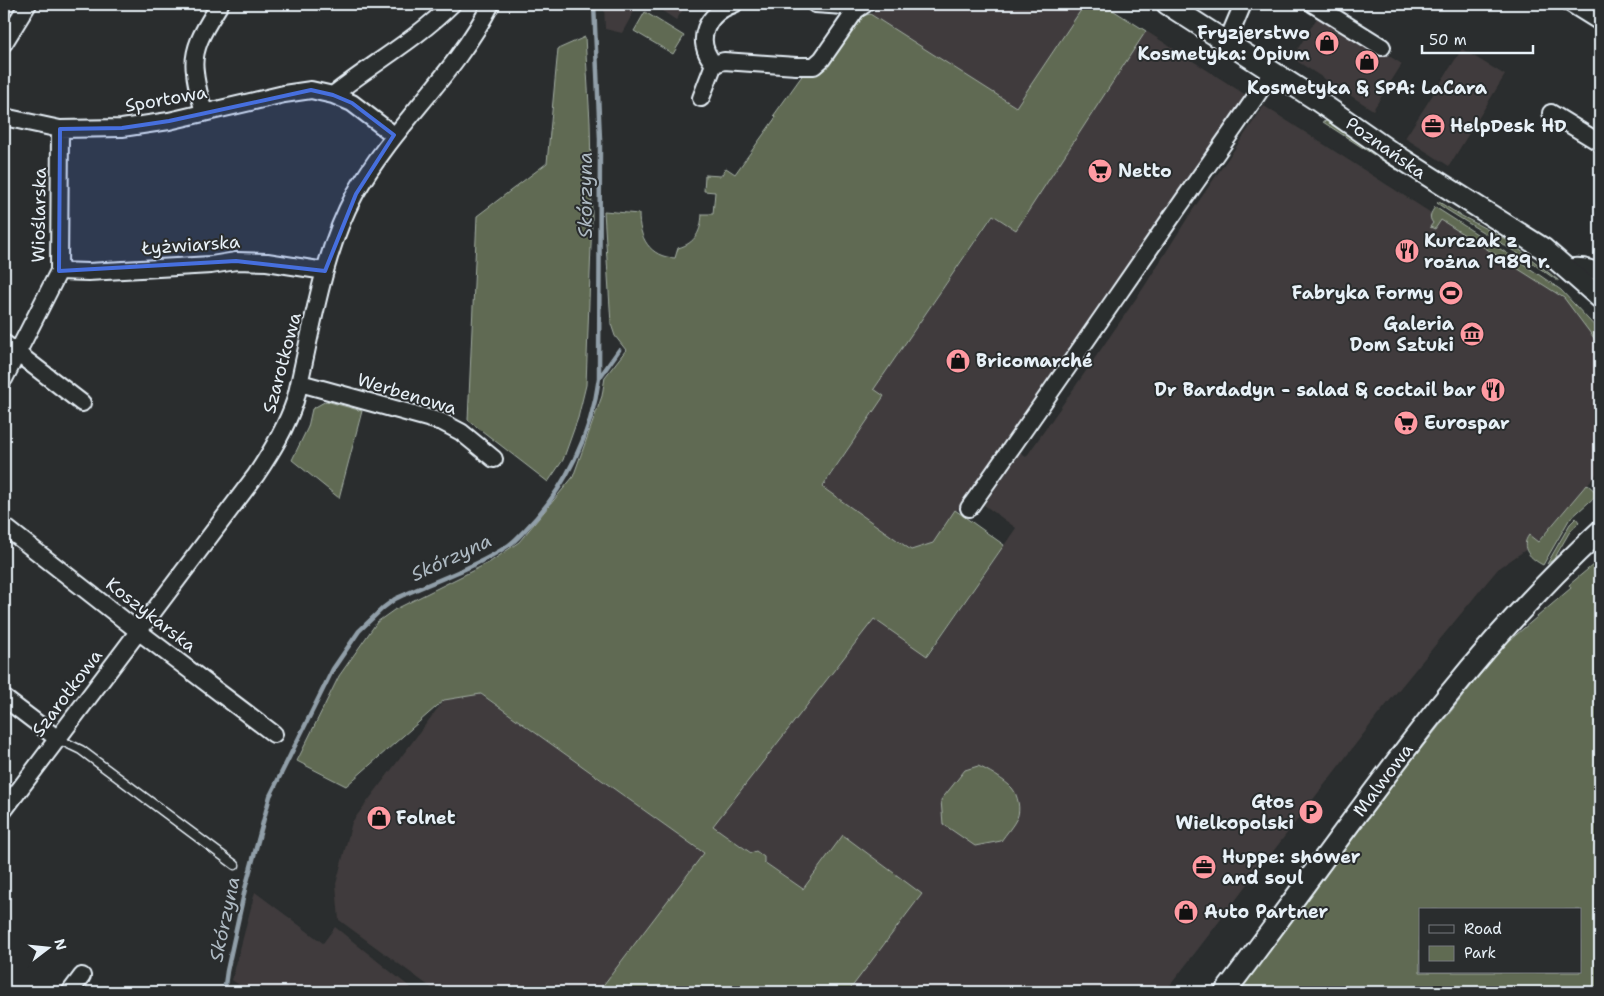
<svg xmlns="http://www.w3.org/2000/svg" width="1604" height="996" viewBox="0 0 1604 996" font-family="'Shantell Sans',sans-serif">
<rect width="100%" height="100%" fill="#2a2d2e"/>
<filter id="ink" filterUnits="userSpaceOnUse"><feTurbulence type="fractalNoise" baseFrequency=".02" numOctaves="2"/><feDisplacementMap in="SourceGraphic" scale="10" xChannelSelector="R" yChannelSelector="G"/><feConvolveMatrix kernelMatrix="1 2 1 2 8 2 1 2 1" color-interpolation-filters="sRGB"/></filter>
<g filter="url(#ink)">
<path fill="#3f3b3c" d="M604,4H638L622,33L605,29Z
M652,4H687L676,20Z
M870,4H1085L1016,107L870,14L880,10Z
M1320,13L1402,64L1373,110L1292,58Z
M1146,31L1246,95L957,511L955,510L933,543L911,550L822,488L884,396L874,389L994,215L1016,229Z
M1462,49L1505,75L1449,166L1405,138Z
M1264,106L1564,298L1600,346V470L1537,542L1498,569L1482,588L1378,715L1165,992H848L922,894L803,889L713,826L874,619L928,656L1016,528L984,505L1020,453L1026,457L1088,368L1144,287L1192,211Z
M480,694L704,853L598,992H437L339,920L336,884L352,822L444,700Z
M255,892L323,943L335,927L416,992H249L232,980Z"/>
<path fill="#606b52" stroke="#a4aea5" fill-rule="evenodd" d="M1085,4H1103L1146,31L1016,230L993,215L874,389L884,396L822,487L911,550L933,543L955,510L1004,545L927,656L874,619L713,826L751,853L756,851L764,857V862L803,889L843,835L922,894L848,992H598L704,853L481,694L444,700L346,786L297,761L339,676L377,622L394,610L490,562L519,542L573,477L602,396L605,377L626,350L615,336L611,324L604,211L639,214C639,237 649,257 675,258L678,248C696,243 701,231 702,214H713L715,192L704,191L705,175L721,176L726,168L735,174L776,117L774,115L804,73L826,67L858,17L870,14L1016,107Z
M645,12L684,36L673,54L634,31Z
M585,37L590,122L592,218L586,385L578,418L563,460L548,482L468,420L477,216L547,163L558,49Z
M1330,120L1397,170L1323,122Z
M1439,202L1460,215L1507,240L1558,280V281L1525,258L1447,210L1437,203Z
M1435,207L1522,263L1561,290L1600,332V346L1564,298L1441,220L1435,229L1430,227L1433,223C1428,217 1431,213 1435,207Z
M326,401L362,411L339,498L292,460L308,427L312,409Z
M1587,484L1598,494L1569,520L1543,565C1531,559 1519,548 1529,535L1538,542Z
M1576,518L1579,522L1569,533L1554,559L1547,564L1570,524Z
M1600,559V992H1239L1405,769L1503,646L1571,588L1569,585ZM1420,910H1580V972H1420Z
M978,766C986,769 1006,781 1012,788C1018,795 1021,810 1017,818C1013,826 1006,834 1001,841L975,846L943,824L941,800L965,770Z"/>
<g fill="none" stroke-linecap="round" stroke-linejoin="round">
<path stroke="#919fa9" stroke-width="4.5" d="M600,377L619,350
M224,992L227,971L245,889L270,796L333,669L359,631L383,608L395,599C431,582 477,567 509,545C515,541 520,535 525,530C565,490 592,433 599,378L600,139L594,4"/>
<defs>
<path id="service" d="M58,739L81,750L235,865"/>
<path id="minor" d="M815,4L859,7
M1313,4L1382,47
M1571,4L1600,22
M1227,42L1243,4
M4,43L28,4
M714,64C693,40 707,13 734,4
M333,95C372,64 417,39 452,4
M701,98L714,64L724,61L796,66H814L822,59L856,10L865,4
M204,113C201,100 196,86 195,72C191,46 208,24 220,4
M1551,113L1600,143
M4,117L60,129L122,128L169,121L284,94L311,90L333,95L352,103L394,135
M1566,268C1579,265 1588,267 1600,273
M59,271L88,272L211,265L236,261L267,262L325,271
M4,343L82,403
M4,379L59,271L60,129
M300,383L442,422L461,432L494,459
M969,508C1038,411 1105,313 1173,215C1206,167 1241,120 1273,71
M4,526L138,631L274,734
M4,698L58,739
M4,810L256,475C272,451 286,428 295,401C312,333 321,256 355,194C394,125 455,75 491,4
M70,992L82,976"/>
<path id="tertiary" d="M1167,4L1315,99L1391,152L1544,249L1600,298
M1225,992C1345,835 1454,665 1600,531"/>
</defs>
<use href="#service" stroke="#e8f1f8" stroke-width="11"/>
<use href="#minor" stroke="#e8f1f8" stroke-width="20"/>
<use href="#tertiary" stroke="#e8f1f8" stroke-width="24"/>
<use href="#service" stroke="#2a2d2e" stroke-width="8"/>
<use href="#minor" stroke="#2a2d2e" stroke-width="16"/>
<use href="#tertiary" stroke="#2a2d2e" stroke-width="20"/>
</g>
</g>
<path fill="#466fde" fill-opacity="0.2" stroke="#466fde" stroke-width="4" stroke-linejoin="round" d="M311,90L333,95L352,103L394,135L356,194L325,271L236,261L59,271L60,129L122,128L169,121Z"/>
<defs>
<symbol id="shop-disc" viewBox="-11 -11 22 22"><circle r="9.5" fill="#ff9aa2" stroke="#2a2d2e"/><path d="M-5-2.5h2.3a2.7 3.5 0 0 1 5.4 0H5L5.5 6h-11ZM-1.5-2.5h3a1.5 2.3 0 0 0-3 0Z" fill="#111"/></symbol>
<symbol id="office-disc" viewBox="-11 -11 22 22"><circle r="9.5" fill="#ff9aa2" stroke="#2a2d2e"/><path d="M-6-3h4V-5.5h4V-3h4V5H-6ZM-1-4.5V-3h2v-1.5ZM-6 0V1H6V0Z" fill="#111"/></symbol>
<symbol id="supermarket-disc" viewBox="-11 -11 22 22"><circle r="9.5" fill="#ff9aa2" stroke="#2a2d2e"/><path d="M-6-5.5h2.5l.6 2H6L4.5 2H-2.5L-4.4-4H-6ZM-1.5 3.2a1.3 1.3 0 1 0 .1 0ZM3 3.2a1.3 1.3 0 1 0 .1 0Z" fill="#111"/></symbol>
<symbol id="restaurant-disc" viewBox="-11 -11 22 22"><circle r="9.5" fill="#ff9aa2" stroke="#2a2d2e"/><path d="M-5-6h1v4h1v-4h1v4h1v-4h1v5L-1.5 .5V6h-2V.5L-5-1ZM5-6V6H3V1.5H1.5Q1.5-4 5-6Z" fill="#111"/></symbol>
<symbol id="stadium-disc" viewBox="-11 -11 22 22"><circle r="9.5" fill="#ff9aa2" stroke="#2a2d2e"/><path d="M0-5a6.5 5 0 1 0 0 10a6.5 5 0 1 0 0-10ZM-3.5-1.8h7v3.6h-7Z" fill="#111"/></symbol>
<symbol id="museum-disc" viewBox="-11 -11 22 22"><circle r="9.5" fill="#ff9aa2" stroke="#2a2d2e"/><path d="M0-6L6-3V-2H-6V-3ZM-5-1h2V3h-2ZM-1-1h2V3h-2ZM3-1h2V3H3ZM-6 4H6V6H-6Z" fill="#111"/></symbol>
<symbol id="parking-disc" viewBox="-11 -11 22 22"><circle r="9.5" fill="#ff9aa2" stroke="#2a2d2e"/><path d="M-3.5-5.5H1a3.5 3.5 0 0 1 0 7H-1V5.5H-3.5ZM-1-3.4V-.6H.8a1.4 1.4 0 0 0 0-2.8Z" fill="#111"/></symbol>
</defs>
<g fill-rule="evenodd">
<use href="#shop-disc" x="1313" y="29" width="28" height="28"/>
<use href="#shop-disc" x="1353" y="48" width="28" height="28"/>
<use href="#office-disc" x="1419" y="112" width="28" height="28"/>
<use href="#supermarket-disc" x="1086" y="157" width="28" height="28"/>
<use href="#restaurant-disc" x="1393" y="237" width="28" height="28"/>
<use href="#stadium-disc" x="1437" y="279" width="28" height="28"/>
<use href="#museum-disc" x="1458" y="320" width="28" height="28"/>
<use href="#shop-disc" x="944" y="347" width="28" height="28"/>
<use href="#restaurant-disc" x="1479" y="376" width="28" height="28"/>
<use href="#supermarket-disc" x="1392" y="409" width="28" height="28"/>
<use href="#parking-disc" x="1297" y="798" width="28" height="28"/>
<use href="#shop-disc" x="365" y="804" width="28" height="28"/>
<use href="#office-disc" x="1190" y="853" width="28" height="28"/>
<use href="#shop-disc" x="1172" y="898" width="28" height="28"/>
</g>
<g text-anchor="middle" stroke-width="4" stroke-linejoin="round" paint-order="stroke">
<g font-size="18" font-weight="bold" fill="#e8f1f8" stroke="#2a2d2e" text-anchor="start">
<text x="1310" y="39" text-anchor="end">Fryzjerstwo<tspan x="1310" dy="21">Kosmetyka: Opium</tspan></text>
<text x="1367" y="94" text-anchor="middle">Kosmetyka &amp; SPA: LaCara</text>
<text x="1450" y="132">HelpDesk HD</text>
<text x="1118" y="177">Netto</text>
<text x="1424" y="247">Kurczak z<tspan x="1424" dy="21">rożna 1989 r.</tspan></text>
<text x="1434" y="299" text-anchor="end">Fabryka Formy</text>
<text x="1454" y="330" text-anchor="end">Galeria<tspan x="1454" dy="21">Dom Sztuki</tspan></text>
<text x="976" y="367">Bricomarché</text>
<text x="1476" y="396" text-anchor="end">Dr Bardadyn - salad &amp; coctail bar</text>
<text x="1424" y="429">Eurospar</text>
<text x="1294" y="808" text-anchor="end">Głos<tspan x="1294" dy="21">Wielkopolski</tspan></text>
<text x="396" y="824">Folnet</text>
<text x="1222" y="863">Huppe: shower<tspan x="1222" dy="21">and soul</tspan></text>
<text x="1204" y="918">Auto Partner</text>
</g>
<g font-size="18" fill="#e8f1f8" stroke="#2a2d2e">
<text transform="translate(166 99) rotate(-10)" y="6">Sportowa</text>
<text transform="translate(1386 148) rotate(35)" y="6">Poznańska</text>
<text transform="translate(39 215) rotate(-89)" y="6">Wioślarska</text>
<text transform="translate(191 245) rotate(-4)" y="6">Łyżwiarska</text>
<text transform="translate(282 363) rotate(-75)" y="6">Szarotkowa</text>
<text transform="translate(407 394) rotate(17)" y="6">Werbenowa</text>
<text transform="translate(151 615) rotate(38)" y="6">Koszykarska</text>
<text transform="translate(67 693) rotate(-53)" y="6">Szarotkowa</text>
<text transform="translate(1383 780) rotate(-53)" y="6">Malwowa</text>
</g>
<g font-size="19" font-style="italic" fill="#aebac3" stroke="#2a2d2e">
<text transform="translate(585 195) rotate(-90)" y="7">Skórzyna</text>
<text transform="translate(451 557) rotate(-25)" y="7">Skórzyna</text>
<text transform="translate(224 919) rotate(-78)" y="7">Skórzyna</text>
</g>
</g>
<rect width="1604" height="996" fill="none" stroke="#2a2d2e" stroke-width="20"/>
<rect x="10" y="10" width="1584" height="976" fill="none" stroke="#e8f1f8" stroke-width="2" filter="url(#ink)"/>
<rect x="1419" y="908" width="162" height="65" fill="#2a2d2e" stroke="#767b7f"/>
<rect x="1429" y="925" width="25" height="8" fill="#2a2d2e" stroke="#767b7f"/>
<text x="1464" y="934" font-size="15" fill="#e8f1f8">Road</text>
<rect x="1429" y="946" width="25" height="15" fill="#606b52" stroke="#767b7f"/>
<text x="1464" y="958" font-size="15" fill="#e8f1f8">Park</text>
<g transform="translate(48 948) rotate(74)" stroke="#2a2d2e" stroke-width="4" paint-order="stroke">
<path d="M0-4L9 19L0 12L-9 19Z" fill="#e8f1f8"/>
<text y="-8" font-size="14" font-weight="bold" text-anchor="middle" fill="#e8f1f8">N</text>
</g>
<path d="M1422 45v8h111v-8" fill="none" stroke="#e8f1f8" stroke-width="2.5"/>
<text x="1429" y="45" font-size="15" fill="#e8f1f8" stroke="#2a2d2e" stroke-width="4" paint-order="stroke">50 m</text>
</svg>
